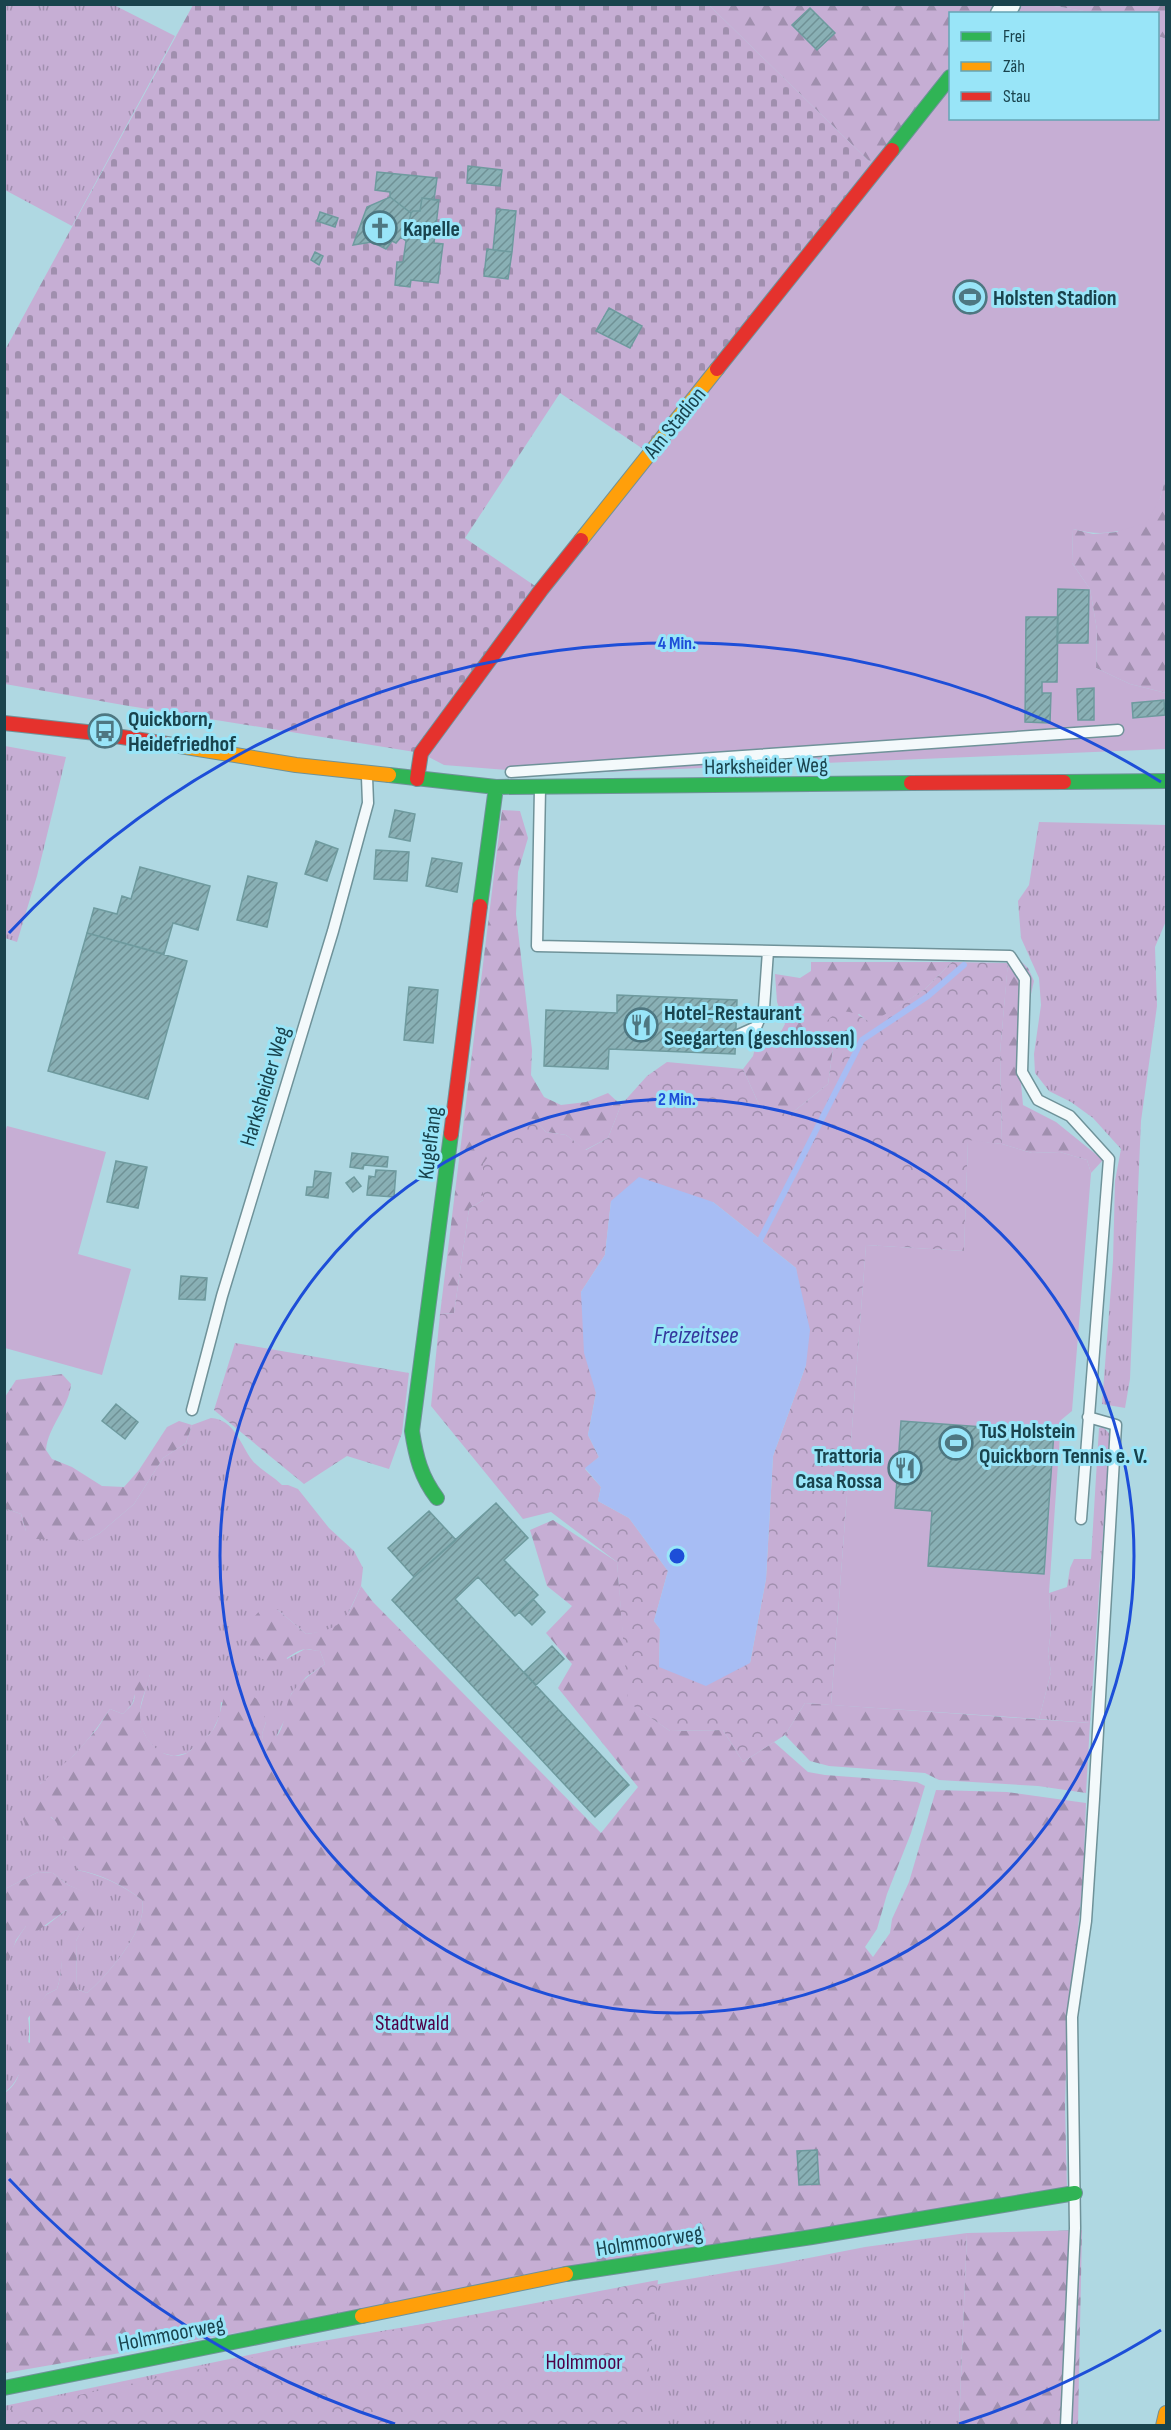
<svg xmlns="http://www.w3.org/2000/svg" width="1171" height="2430" viewBox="0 0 1171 2430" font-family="'Sofia Sans Condensed',sans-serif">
<defs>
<pattern id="grass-tufts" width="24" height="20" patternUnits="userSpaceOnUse" patternTransform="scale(1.5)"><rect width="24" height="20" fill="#c6aed4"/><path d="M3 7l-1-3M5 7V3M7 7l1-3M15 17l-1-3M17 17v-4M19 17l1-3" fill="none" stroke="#a08fae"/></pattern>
<pattern id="forest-firs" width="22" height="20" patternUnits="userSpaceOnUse" patternTransform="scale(1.5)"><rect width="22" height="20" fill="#c6aed4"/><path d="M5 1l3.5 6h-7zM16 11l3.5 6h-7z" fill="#a08fae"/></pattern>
<pattern id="cemetery-stones" width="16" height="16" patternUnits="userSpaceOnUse" patternTransform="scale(1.5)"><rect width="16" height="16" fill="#c6aed4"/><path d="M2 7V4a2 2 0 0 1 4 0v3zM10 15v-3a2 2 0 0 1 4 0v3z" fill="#a08fae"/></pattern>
<pattern id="park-crowns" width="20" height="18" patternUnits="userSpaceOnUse" patternTransform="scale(1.5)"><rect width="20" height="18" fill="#c6aed4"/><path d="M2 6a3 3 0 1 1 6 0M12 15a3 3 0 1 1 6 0" fill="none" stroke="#a08fae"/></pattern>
<pattern id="building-hatch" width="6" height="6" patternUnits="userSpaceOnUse" patternTransform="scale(1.5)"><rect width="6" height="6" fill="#89b0b5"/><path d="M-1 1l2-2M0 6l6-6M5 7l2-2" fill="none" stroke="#6f9195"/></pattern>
</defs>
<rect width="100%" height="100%" fill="#afd8e2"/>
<path fill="url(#grass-tufts)" d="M4,5H114L175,36L72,226L5,190Z
M5,746L66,757L37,876L17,942L5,938Z
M1039,822L1166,825V921L1155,947L1157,1006L1141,1121L1130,1379L1125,1408L1102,1404L1113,1261L1115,1181L1121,1149L1093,1118L1071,1102L1049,1091L1035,1073L1034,1054L1041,1005L1039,978L1021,938L1018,901L1029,885Z
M211,1418C234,1419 240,1444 252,1460C258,1468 274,1477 282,1485H288L298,1489L329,1528L354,1551L363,1568L361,1586L345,1620L329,1631L306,1634L278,1610L287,1659L305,1649L320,1651L325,1664L306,1677L291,1694L287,1715L275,1739L264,1746L262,1734L266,1722L221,1702L220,1715L212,1732L187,1753L174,1756L158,1752L147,1739L141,1726L139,1713L150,1674L136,1691L132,1704L123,1714L110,1709C92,1737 68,1765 40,1784L50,1817L59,1823L64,1838L74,1849L77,1858V1870C101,1875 123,1885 142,1900C149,1928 107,1976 87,1993L77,1989L76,1941L83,1927L91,1895L68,1885L53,1873L38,1872L5,1889L4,1512L7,1509L21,1514L26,1531L88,1540L100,1533L134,1504L163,1458L186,1443L192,1425Z
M1103,1427L1110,1434L1090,1723L1039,1719L1051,1672L1048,1654L1051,1630L1049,1593L1067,1587L1070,1568L1074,1559H1091L1099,1428Z
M66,1910L72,1916C58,1941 66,1964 57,1989L47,1994L28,2018C32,2039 24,2079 5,2092L4,1972C9,1954 15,1941 26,1926H46Z
M967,2233L959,2425L5,2426L4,2406L287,2347L778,2264L865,2247Z"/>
<path fill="url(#forest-firs)" d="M709,5H1009L1002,13L950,14V77L876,168Z
M1048,5H1166V39L1158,36V14L1096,13Z
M1166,475V693L1130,684L1096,668L1097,630L1090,589L1072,563L1073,529L1093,534L1117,532L1160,499Z
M502,810L520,811L528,838L518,872L516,914L532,1050L531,1075L544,1097L561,1105L586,1102L608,1093L621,1105L608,1138L585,1150L566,1135L546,1132L534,1119L483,1164V1200L469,1209L454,1313L440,1314Z
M1009,950L1028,968L1034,981L1018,1050L1023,1105L1056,1122L1103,1160L1091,1173L1087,1160L1060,1152L1032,1153L1002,1144L1000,1053Z
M811,962H952L924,990L871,1024L859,1014L835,1035L828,1084L793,1112L761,1109L743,1069L753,1056L758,1037L777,1039L785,1024L777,1002L775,974L800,978L811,971Z
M62,1374L71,1384C69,1408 48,1426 46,1450L52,1459L72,1467L102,1486L124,1487L139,1470L167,1427L179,1421L192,1425L186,1443L163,1458L134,1504L100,1533L88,1540L34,1539L26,1531L21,1514L7,1509L5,1512V1397L16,1380Z
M553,1520L617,1562L629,1702L670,1731L723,1730L743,1762L774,1742L808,1772L825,1775L905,1781L917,1782L925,1786L911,1833L887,1894L877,1929L865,1947L873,1957L890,1933L892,1919L909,1882L936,1790L1007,1792L1086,1803L1083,1880L1067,2036L1065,2106L1067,2189L5,2373L4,2089L6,2092C14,2086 19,2078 20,2068C11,2059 7,2054 11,2041L19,2038L30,2043V2002L39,2003L47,1994L57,1989C66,1963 57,1942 71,1916L66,1910L36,1932L26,1926L16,1940L5,1972V1889L38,1872L53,1873L68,1885L91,1894L97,1906L95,1918L83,1928L76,1941L77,1989L87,1993C107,1976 149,1928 142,1900C123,1885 101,1874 77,1870C77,1852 73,1852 64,1838C58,1828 61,1825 51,1817L40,1832L29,1833L23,1819L40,1784L73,1756L97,1729L110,1709L123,1714C126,1710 131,1707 133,1703C139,1689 128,1677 144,1668L150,1674C148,1687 139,1702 140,1715C140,1737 161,1763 185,1754C190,1752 194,1746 199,1742C203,1738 210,1735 213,1730C221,1718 220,1704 227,1691L245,1692L259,1700L266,1722L262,1734L264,1745C290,1734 281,1710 292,1693C300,1681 314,1672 325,1664L320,1651C316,1651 310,1649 306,1649C295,1650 287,1661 275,1662C256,1662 245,1644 245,1627L265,1605L278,1610L306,1634C345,1629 346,1619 361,1586L373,1602L601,1833L638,1787L558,1688L572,1664L546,1633L572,1606L547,1586L530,1530Z
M805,1703L1090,1723L1086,1793L1038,1786L939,1780L925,1773L829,1766L810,1761L785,1735Z
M1082,2230L1078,2425L959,2426L967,2233Z"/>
<path fill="url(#cemetery-stones)" d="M193,5H709L876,168L649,453L560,393L465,538L541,590L421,753L123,705L5,684V350Z"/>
<path fill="url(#park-crowns)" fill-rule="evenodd" d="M952,962L1008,963L1000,1053L1002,1144L968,1141L964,1251L866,1245L831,1705L805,1703L785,1735L743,1762L723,1730L670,1731L628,1702L617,1562L551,1512L523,1519L431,1406L440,1314L454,1313L469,1209L483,1200V1164L517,1116L534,1119L546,1132L566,1135L586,1150L608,1138L621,1105L647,1076L667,1062L743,1069L761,1109L793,1112L828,1084L835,1035L822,1028C836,1005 852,1009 871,1023L924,990ZM611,1201L713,1202L796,1268L806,1365L773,1456L766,1579L750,1663L659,1667L660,1629L654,1621L668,1571L629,1518L598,1501L601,1487L585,1469L599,1457L588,1435L596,1393L581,1292L605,1255Z
M235,1343L409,1373L402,1433L389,1469L347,1456L304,1484L214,1410Z
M658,2280L643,2425H5V2411L296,2348Z"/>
<path fill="#c6aed4" d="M1009,4L1048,5L1096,13L1002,14Z
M1158,36L1166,39V475L1160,499L1146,523C1117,532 1103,537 1073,529L1072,563L1090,589L1097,630L1096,668L1130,684L1166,693V749L556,774L444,765L421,753L950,77V118H1158Z
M7,1126L106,1152L78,1254L131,1269L102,1375L5,1348L4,1136Z
M968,1140L1002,1144L1032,1153L1060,1152L1087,1160L1091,1173L1072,1411L1061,1420L1049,1593L1051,1630L1048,1654L1051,1672L1039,1719L831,1705L866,1245L964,1251Z"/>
<path fill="#a7bdf4" d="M639,1177L713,1202L796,1268L810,1330L806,1365L773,1456L766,1579L750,1663L706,1686L659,1667L660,1629L654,1621L668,1571L629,1518L598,1501L601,1487L585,1468L599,1457L588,1435L596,1393L584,1353L581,1292L605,1255L611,1201Z"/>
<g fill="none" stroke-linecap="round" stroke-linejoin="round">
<path stroke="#a7bdf4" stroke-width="6" d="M760,1240L862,1040L928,996L964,965"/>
</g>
<path fill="url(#building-hatch)" stroke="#6e9a9e" stroke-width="1.5" d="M810,8L835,33L817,50L792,25Z
M468,166L502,170L500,186L467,183Z
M377,172L437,178L434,200L422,198L420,211H413L411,213L390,197V192L375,190Z
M390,197L411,213L407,230L396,243L392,241L386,249L372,242L353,245L367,207Z
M422,198L439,200L434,243L443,244L438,283L411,280L410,287L395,285L397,262H403L406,241L401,237L407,230L411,213L413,211H420Z
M497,209L516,211L512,252L493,250Z
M320,212L338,218L335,227L317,221Z
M487,249L512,252L508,279L484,276Z
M315,252L323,256L319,265L311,260Z
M609,308L642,326L630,348L596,331Z
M1058,589L1089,590L1088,643H1057Z
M1026,617H1058L1057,682H1042V693H1051L1050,723L1025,722Z
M1094,688V720H1078L1077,689Z
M1164,700L1165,715L1133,718L1132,703Z
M395,810L415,814L410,841L389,837Z
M316,841L338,849L327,881L305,874Z
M376,850L409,852L407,881L374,879Z
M432,858L462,863L457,892L426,886Z
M140,867L210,886L198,930L173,923L164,954L87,933L94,908L117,914L122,896L131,899Z
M248,876L277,883L267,927L237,920Z
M87,933L187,961L148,1099L48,1071Z
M409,987L438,990L433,1043L404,1040Z
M617,995L737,1000L735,1054L609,1049L608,1069L544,1066L546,1010L617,1013Z
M352,1153L388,1157L387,1167L364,1165L363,1169L350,1167Z
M116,1161L147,1167L138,1208L107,1202Z
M376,1170L396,1171L394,1197L367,1195L369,1176L375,1177Z
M315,1171L331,1173L328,1198L306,1195L307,1187H313Z
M354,1177L361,1186L353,1192L346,1183Z
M181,1276L207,1278L205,1300L179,1299Z
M116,1404L138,1422L125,1439L102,1421Z
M901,1421L1054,1432L1044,1574L928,1566L932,1511L895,1508Z
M496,1503L528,1538L504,1560L538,1595L515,1616L478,1577L455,1599L629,1785L595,1817L392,1600L414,1577Z
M429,1511L456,1540L414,1577L388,1548Z
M533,1599L545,1612L532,1625L519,1612Z
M552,1646L564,1659L536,1685L524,1672Z
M817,2150L819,2184L799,2185L797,2151Z"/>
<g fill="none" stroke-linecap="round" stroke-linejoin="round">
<defs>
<path id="lane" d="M511,772L1118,730
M540,788L537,946L1010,956L1025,979L1022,1072L1038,1100L1070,1116L1109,1159L1081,1519
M736,1036L756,1027L764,1008L768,951
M192,1410L222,1296L333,931L368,803L367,777
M1066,2426L1075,2228L1072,2017L1086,1921L1094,1799L1116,1425L1088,1417"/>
<path id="street" d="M1002,14L1009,4"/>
<path id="fast" d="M892,150L950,77
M389,775L496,787L911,783
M1064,782L1166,781
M480,906L496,787
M437,1498C421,1477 416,1457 412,1431L451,1134
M566,2274L812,2237L1075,2193
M4,2388L362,2316"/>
<path id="slow" d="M581,540L717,369
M180,746L296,765L389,775
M362,2316L566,2274
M1163,2426L1166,2413"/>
<path id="jam" d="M717,369L892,150
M4,723L96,733L180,746
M417,779L421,753L541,590L581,540
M911,783L1064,782
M451,1134L480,906"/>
</defs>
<use href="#lane" stroke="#6f9299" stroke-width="13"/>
<use href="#street" stroke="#6f9299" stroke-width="25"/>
<use href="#fast" stroke="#6f9299" stroke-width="16"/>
<use href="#slow" stroke="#6f9299" stroke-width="16"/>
<use href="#jam" stroke="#6f9299" stroke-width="16"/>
<use href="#lane" stroke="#f3f9fb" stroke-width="10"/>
<use href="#street" stroke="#f3f9fb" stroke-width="22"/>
<use href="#fast" stroke="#30b455" stroke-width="14"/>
<use href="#slow" stroke="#ff9f0a" stroke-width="14"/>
<use href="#jam" stroke="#e5322d" stroke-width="14"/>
</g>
<g fill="none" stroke="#1d4ed8" stroke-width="3">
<circle cx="677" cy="1556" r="457"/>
<path d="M1161 2330A913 913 0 0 1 959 2424M395 2424A913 913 0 0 1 9 2179M9 933A913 913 0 0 1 1161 782"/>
</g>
<defs>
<symbol id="church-ring" viewBox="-11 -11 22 22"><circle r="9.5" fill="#99e5f8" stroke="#4e7781" stroke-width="1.5"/><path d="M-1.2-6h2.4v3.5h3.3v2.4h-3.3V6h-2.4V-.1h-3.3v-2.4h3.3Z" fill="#4e7781"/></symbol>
<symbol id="stadium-ring" viewBox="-11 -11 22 22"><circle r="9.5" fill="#99e5f8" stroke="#4e7781" stroke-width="1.5"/><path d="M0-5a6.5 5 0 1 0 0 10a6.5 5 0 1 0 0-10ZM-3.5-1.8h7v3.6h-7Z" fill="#4e7781"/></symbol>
<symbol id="bus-ring" viewBox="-11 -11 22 22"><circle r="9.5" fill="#99e5f8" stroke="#4e7781" stroke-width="1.5"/><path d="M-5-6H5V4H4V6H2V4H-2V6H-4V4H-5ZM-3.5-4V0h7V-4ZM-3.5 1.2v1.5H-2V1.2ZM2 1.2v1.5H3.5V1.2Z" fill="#4e7781"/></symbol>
<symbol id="restaurant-ring" viewBox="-11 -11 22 22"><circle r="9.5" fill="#99e5f8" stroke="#4e7781" stroke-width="1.5"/><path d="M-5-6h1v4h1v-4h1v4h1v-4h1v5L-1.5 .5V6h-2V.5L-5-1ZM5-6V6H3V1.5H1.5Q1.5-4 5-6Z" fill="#4e7781"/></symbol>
</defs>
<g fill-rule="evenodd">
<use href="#church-ring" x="361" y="209" width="38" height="38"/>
<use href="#stadium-ring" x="951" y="278" width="38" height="38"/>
<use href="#bus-ring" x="86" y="712" width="38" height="38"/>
<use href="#restaurant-ring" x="622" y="1006" width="38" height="38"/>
<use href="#stadium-ring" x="937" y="1424" width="38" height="38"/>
<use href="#restaurant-ring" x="886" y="1449" width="38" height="38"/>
</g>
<g text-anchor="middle" stroke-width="6" stroke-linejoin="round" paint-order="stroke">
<g font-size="22" font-weight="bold" fill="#19434d" stroke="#99e5f8" text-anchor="start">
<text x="403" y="236">Kapelle</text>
<text x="993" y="305">Holsten Stadion</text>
<text x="128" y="726">Quickborn,<tspan x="128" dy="25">Heidefriedhof</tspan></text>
<text x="664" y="1020">Hotel-Restaurant<tspan x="664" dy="25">Seegarten (geschlossen)</tspan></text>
<text x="979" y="1438">TuS Holstein<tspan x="979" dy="25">Quickborn Tennis e. V.</tspan></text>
<text x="882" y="1463" text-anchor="end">Trattoria<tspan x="882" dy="25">Casa Rossa</tspan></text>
</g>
<g font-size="22" fill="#19434d" stroke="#99e5f8">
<text transform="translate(674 422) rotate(-51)" y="8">Am Stadion</text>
<text transform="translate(766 765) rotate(-1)" y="8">Harksheider Weg</text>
<text transform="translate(264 1086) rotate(-73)" y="8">Harksheider Weg</text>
<text transform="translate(429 1143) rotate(-83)" y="8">Kugelfang</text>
<text transform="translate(649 2240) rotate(-9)" y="8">Holmmoorweg</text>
<text transform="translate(171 2333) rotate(-11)" y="8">Holmmoorweg</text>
</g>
<g font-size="22" fill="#500146" stroke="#99e5f8">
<text x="412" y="2030">Stadtwald</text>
<text x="584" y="2369">Holmmoor</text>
</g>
<g font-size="24" font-style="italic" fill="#33369c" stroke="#99e5f8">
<text x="696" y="1343">Freizeitsee</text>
</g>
</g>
<circle cx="677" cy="1556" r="9" fill="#1d4ed8" stroke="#99e5f8" stroke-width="3"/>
<g font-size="18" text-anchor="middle" font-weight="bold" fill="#1d4ed8" stroke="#99e5f8" stroke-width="6" stroke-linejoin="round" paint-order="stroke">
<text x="677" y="649">4 Min.</text>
<text x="677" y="1105">2 Min.</text>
</g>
<rect width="1171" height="2430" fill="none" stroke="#19434d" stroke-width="12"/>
<rect x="949" y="12" width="210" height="108" fill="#99e5f8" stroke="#66a4b4" stroke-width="1.5"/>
<rect x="961" y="32" width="30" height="9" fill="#30b455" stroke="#66a4b4" stroke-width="1.5"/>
<text x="1003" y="42" font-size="18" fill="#19434d">Frei</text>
<rect x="961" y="62" width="30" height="9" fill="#ff9f0a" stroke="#66a4b4" stroke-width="1.5"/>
<text x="1003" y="72" font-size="18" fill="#19434d">Zäh</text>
<rect x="961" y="92" width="30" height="9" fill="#e5322d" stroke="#66a4b4" stroke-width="1.5"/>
<text x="1003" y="102" font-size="18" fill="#19434d">Stau</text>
</svg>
